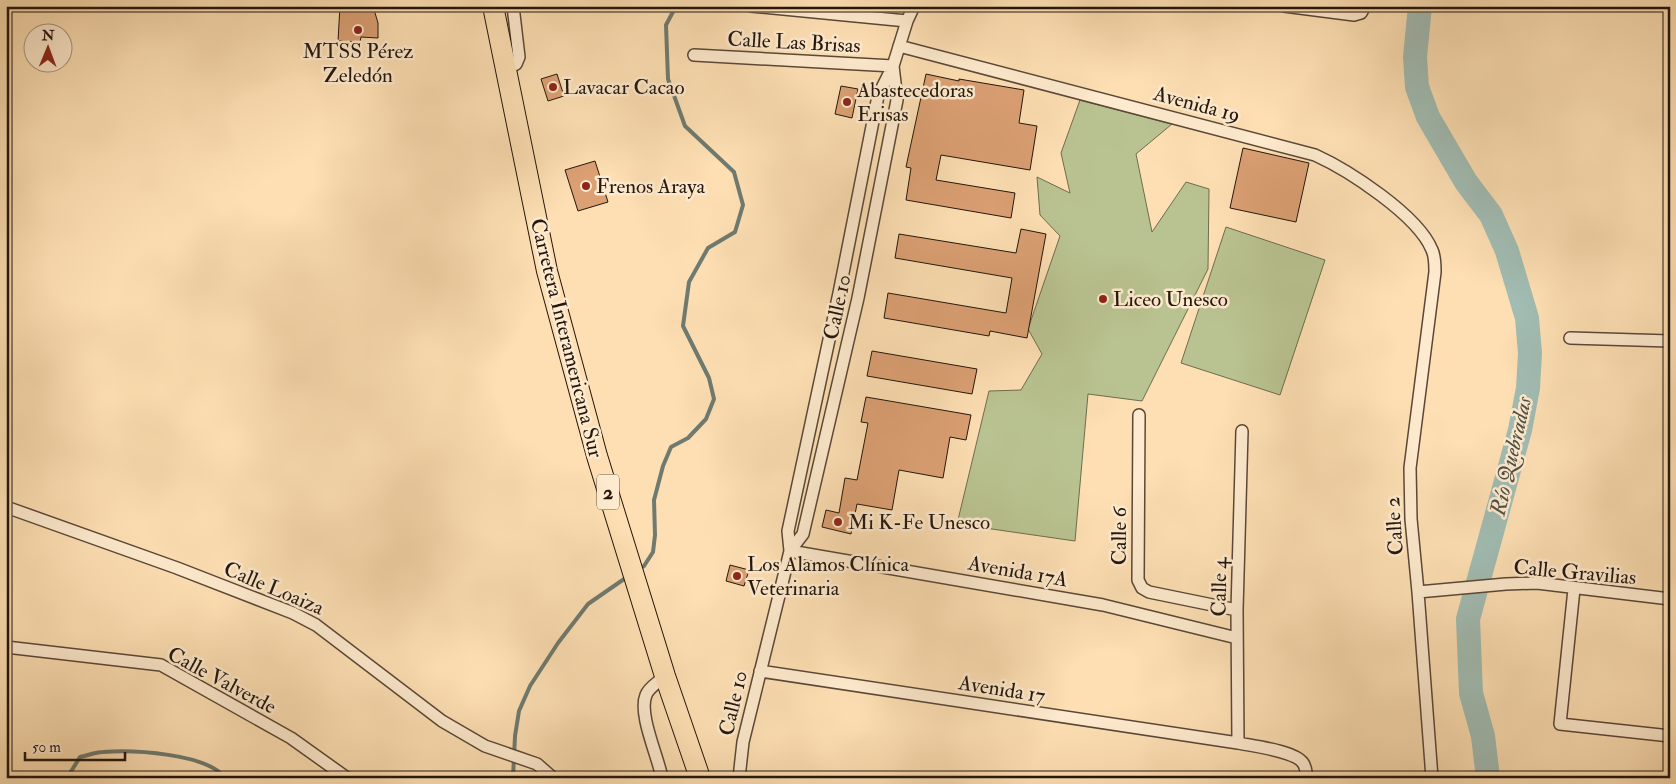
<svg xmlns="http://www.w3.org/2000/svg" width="1676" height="784" viewBox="0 0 1676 784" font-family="'IM FELL Double Pica',serif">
<rect width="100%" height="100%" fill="#fddfb3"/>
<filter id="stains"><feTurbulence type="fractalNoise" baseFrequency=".004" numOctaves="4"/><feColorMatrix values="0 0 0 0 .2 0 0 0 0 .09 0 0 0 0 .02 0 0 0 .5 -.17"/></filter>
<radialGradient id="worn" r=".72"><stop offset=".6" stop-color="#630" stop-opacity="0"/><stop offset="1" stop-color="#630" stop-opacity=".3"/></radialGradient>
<path fill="#b9c391" stroke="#6e6c4e" d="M1080,100L1172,124L1136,154L1152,232L1186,182L1209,189L1208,269L1142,401L1088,394L1075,541L957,524L989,391L1021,390L1042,354L1028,329L1060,236L1040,215L1037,177L1070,193L1061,153Z
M1226,227L1325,260L1280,395L1181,363Z"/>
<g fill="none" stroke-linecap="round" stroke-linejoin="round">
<path stroke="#6f7a70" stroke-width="4" d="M639,569L644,566L653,552L655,535L654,500L663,466L671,447L688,438L706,419L714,399L709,378L683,326L689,282L708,248L735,232L743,205L734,172L685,126L668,79L666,25L676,6
M67,778L80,757C87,756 95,752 103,752C132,750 207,753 225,778
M513,778L515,736L519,711L530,686L558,643L588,604L627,577"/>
<path stroke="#a1bcb3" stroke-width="24" d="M1420,6L1415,57L1417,87L1428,117L1466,182L1491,215L1507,251L1527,318L1530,353L1528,388L1520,430L1468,619L1471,693L1483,736L1488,778"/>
</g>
<path fill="#dba073" stroke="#23160c" d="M340,6H373L378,23V38L361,37L360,42L338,41Z
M557,74L564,96L548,101L541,79Z
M926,74L959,81V79L1024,90L1019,123L1037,126L1030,170L941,155L936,180L1015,193L1011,218L906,200L911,168L906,167Z
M841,86L858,89L852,118L835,114Z
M1243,148L1309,163L1296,222L1230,208Z
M595,161L608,202L578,211L565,170Z
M1021,229L1046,234L1027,338L990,331L989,336L884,318L888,293L1006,313L1012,278L895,258L899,234L1016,253Z
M872,351L977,369L972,394L867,376Z
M866,397L971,415L966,440L950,437L943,478L899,470L892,510L857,504L851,534L822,527L826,510L839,513L845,478L857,480L868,423L861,422Z
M730,565L749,570L744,586L726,581Z"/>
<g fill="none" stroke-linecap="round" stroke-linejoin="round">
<defs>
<path id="street" d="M751,6L907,21
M1284,6L1354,15L1361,13L1365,6
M899,46L1315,155C1348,170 1418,215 1432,250C1435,256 1435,265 1435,272L1410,468L1411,519L1418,592L1432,778
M694,55L893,66
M506,69L516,64L519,57L513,6
M1570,338L1670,341
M1139,415L1138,580L1142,588L1149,592L1237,610
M6,507L177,568L293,613L316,625L442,721L485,746L537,764L553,778
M790,551L803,534L858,298L897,100L893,66
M790,551L1103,605L1237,638
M1574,589L1560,724L1670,736
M1418,592L1506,584L1537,583L1670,599
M6,647L161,665L291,738L347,778
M760,671L1238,743C1253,746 1295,751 1303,763C1306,767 1306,772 1307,778
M1238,743L1237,610L1242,431
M662,778C658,756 638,714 646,695C649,687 659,682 665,676
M739,778L743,742L790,551L788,531L839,293L878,96L893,66L907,21L914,6"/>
<path id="highway" d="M493,6L547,271L597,456L665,676L700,778"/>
</defs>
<use href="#street" stroke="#5a4836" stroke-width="14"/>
<use href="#highway" stroke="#23160c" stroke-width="22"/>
<use href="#street" stroke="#feeace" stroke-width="11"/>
<use href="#highway" stroke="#fddfb3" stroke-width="20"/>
</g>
<g fill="#8f2418" stroke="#feeace" stroke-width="2">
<circle cx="358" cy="30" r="5"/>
<circle cx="553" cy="87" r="5"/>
<circle cx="847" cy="102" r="5"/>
<circle cx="586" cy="186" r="5"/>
<circle cx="1103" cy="299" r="5"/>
<circle cx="838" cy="522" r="5"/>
<circle cx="737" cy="576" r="5"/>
</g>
<g text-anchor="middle" stroke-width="5" stroke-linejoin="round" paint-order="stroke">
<rect fill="#feeace" stroke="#655646" stroke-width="1" x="597" y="474.5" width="22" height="35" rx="4"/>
<g font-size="20" font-weight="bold" fill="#23160c">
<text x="608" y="499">2</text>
</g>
<g font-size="21" fill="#23160c" stroke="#feeace">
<text transform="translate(794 42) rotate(3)" y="7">Calle Las Brisas</text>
<text transform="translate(1197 104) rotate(15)" y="7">Avenida 19</text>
<text transform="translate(837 307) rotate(-78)" y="7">Calle 10</text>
<text transform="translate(567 338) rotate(76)" y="7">Carretera Interamericana Sur</text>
<text transform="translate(1394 526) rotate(-94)" y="7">Calle 2</text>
<text transform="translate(1119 536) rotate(-90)" y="7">Calle 6</text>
<text transform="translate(1018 571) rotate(10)" y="7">Avenida 17A</text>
<text transform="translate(1575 572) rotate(5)" y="7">Calle Gravilias</text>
<text transform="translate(1219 587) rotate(-89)" y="7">Calle 4</text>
<text transform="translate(274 588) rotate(23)" y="7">Calle Loaiza</text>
<text transform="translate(222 680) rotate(28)" y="7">Calle Valverde</text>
<text transform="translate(1002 689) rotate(9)" y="7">Avenida 17</text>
<text transform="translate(733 703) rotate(-77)" y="7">Calle 10</text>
</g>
<g font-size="21" fill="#23160c" stroke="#feeace" text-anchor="start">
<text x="358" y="58" text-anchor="middle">MTSS Pérez<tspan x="358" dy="24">Zeledón</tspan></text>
<text x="563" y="94">Lavacar Cacao</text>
<text x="857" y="97">Abastecedoras<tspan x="857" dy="24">Erisas</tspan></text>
<text x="596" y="193">Frenos Araya</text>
<text x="1113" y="306">Liceo Unesco</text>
<text x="848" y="529">Mi K-Fe Unesco</text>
<text x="747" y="571">Los Alamos Clínica<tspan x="747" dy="24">Veterinaria</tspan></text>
</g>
<g font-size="22" font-style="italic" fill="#4f5046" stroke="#feeace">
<text transform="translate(1510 456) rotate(-77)" y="8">Río Quebradas</text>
</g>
</g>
<rect width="1676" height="784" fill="none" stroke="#fddfb3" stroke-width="25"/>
<rect x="8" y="8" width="1661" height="769" fill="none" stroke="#23160c" stroke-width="2.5"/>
<rect x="12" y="12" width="1651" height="759" fill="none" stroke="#23160c"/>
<g transform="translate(48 48) rotate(1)"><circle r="24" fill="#feeace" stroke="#a69580"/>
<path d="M0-4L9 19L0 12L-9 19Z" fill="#8f2418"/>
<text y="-8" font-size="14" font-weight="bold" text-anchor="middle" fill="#23160c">N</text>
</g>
<path d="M25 752v8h100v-8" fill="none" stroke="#23160c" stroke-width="2.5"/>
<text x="32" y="752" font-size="15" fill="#23160c" stroke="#feeace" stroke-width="4" paint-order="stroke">50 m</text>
<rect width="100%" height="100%" filter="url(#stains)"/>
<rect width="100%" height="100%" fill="url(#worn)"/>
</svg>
